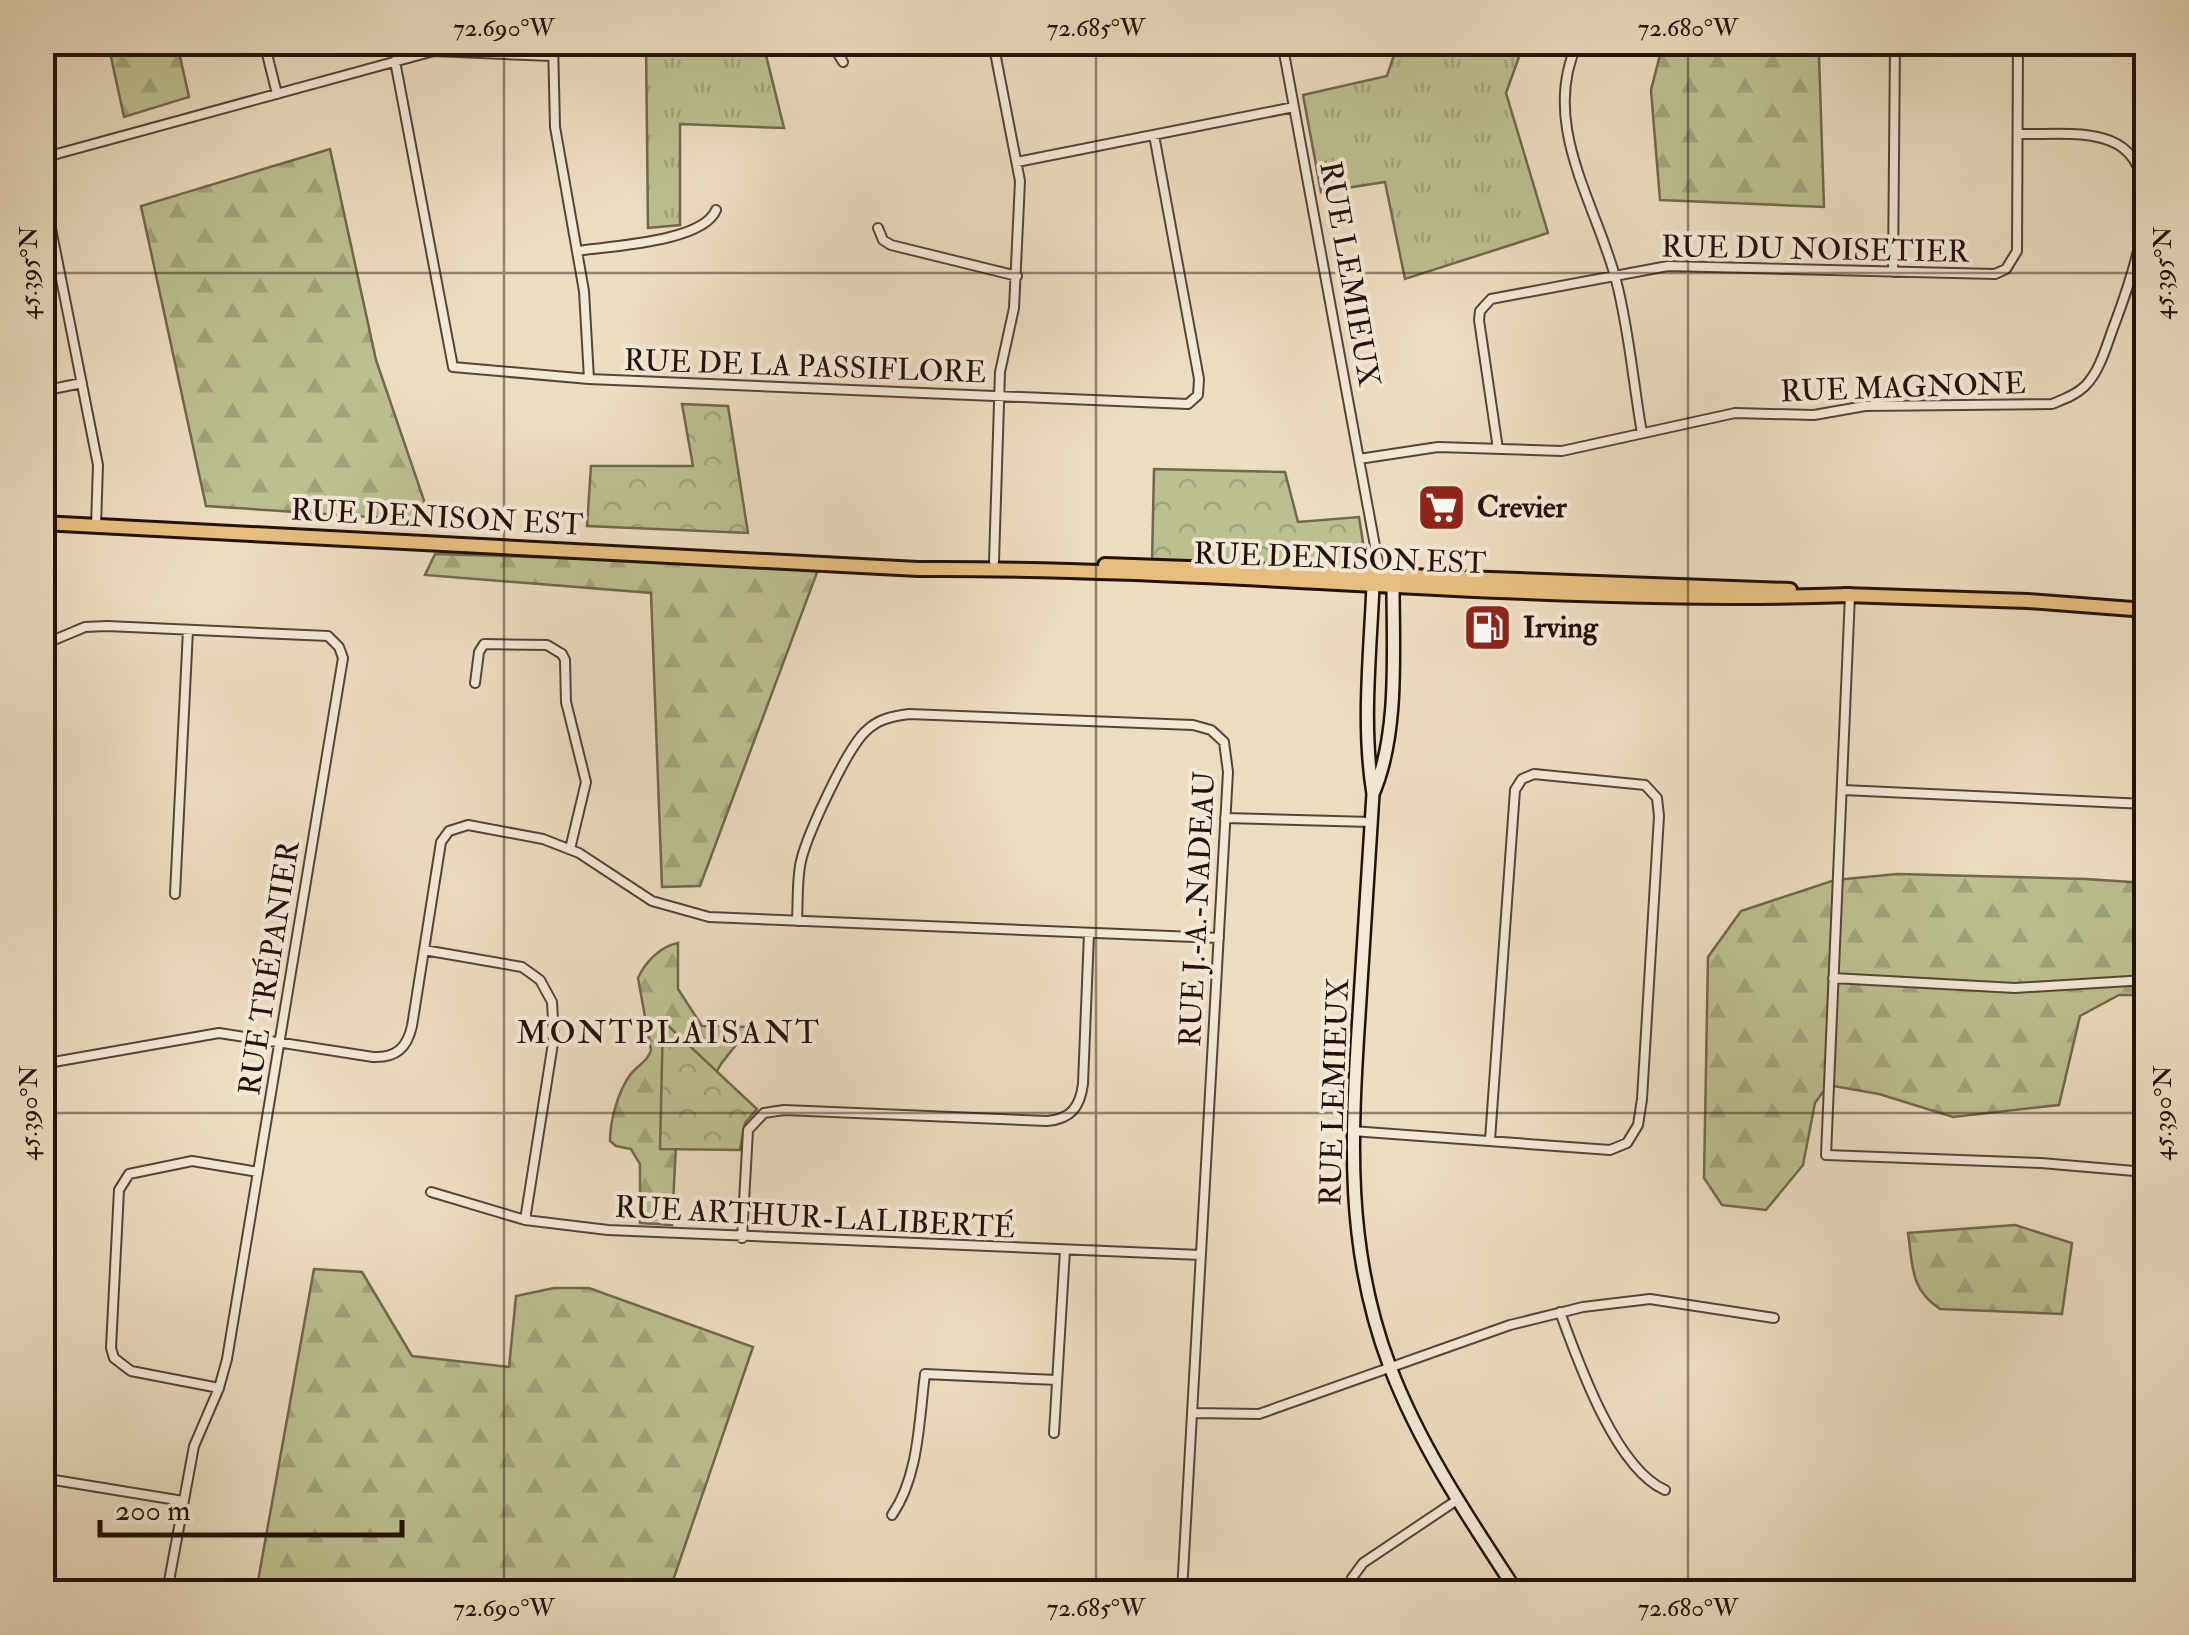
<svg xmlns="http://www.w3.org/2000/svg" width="2189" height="1635" viewBox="0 0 2189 1635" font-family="'IM FELL Double Pica',serif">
<defs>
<pattern id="grass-tufts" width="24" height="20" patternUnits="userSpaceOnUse" patternTransform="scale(2.5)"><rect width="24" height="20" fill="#bcbf90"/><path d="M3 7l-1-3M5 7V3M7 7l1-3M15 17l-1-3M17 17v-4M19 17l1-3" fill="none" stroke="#a1a37b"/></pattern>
<pattern id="forest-firs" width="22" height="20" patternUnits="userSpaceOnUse" patternTransform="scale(2.5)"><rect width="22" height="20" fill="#bcbf90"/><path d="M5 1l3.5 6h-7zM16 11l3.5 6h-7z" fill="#a1a37b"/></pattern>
<pattern id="park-crowns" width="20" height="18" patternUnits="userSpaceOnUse" patternTransform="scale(2.5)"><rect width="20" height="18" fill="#bcbf90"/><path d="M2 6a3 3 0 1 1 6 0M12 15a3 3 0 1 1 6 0" fill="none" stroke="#a1a37b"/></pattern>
</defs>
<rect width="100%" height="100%" fill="#ecdcc0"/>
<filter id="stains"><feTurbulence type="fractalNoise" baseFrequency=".002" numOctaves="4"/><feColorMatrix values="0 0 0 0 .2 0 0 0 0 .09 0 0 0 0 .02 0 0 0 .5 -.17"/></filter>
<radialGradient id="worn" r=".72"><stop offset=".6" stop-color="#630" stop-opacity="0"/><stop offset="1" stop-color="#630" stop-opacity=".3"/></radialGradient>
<path fill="url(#grass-tufts)" stroke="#70684c" stroke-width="2.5" d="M646,43H763L784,128L680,124V225L648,228Z
M1398,43H1524L1506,93L1548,233L1405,279L1385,182L1321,192L1303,95L1387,76Z"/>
<path fill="url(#forest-firs)" stroke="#70684c" stroke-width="2.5" d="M108,43H177L189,97L124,117Z
M1663,43H1824L1819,56L1824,207L1660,200L1651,90Z
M330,149L376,360L431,521L206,506L141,206Z
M435,554L918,569L819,567L700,886L662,887L651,593L425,575Z
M1897,874L2086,879L2146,883V995H2119L2080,1016L2059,1105L1953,1117L1879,1094L1828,1085L1815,1103L1803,1165L1766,1210L1722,1205L1704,1178L1708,957L1741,911L1835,880Z
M678,943V989L702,1026L750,1027L721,1064L676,1144L672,1225L640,1223V1164L631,1149L616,1146L610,1141C610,1120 618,1092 630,1075C638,1064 647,1063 651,1050L638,978C645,962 661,946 678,943Z
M2015,1225L2072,1243L2062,1314L1940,1309C1910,1289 1913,1267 1908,1233Z
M314,1269L362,1272L412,1356L509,1367L516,1296L554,1288H589L753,1347L669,1592H256Z"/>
<path fill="url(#park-crowns)" stroke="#70684c" stroke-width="2.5" d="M682,404L728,406L748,533L587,526L591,466H693Z
M1154,469L1285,472L1298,522L1359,517L1367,568L1152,563Z
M663,1021L757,1109L745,1123L740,1150L660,1149Z"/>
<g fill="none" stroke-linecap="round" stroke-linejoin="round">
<defs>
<path id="street" d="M264,42L277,94
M553,42L555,127L584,291L589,379
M831,42L843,62
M993,42L1020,181L1014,308L1000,372L994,561
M1282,42L1380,573
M1578,42C1539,123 1596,203 1616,280C1629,329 1633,382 1642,433
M395,61L453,367L589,379L1188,404L1198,395L1199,379L1154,135
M42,158L434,51L552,56
M1017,162L1294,107
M42,183L98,465L96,526
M878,228L883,240L891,245L1017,276
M577,251C610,246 703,242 716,210
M1893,272L1895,42
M42,391L82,383
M1498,449L1479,320L1480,311L1491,299L1668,266L1995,274L2006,269L2017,251L2018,42
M1359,459L1438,447L1562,451L1735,413L1814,415L1865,406L2052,404C2064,399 2076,395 2085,386C2101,370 2107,343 2115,323C2131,280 2171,174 2117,144C2090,129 2047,135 2018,134
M1850,595L1826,1155L2041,1163L2146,1172
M42,645L85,627L107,626L328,636L339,647L343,658L227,1359L219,1388L194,1446L167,1592
M475,683L479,652L484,644L547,645L562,654L565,660L566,702L586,782L570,849
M1843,790L2146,804
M1225,818L1371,822
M175,894L188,630
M797,921C798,903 797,884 800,866C804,840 847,748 866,731C878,719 893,716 909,714L1193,725L1211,730L1224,742L1228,772L1182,1592
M424,950L522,967L540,980L552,1002L554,1037L525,1220
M1833,978L2015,988L2146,980
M42,1064L219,1033L373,1057C396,1058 407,1048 412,1026L441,842L449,831L468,825L543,839L579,853L652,901L709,917L1219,938
M1352,1131L1610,1150L1627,1143L1638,1125L1642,1099L1659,816L1657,798L1645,785L1534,774L1522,779L1515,790L1490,1140
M431,1192L525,1220L608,1230L1201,1255
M742,1238L748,1130L764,1113L784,1110L1047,1121C1071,1119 1080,1107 1083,1084L1089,933
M1560,1312C1578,1361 1615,1468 1665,1490
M219,1388L131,1371L114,1358L111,1348L119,1190L129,1174L192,1161L258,1172
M1193,1413L1259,1414L1510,1325L1583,1307L1650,1299L1774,1318
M1054,1433L1065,1250
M42,1478L183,1501
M892,1515C919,1476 919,1420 925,1374L1057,1380
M1349,1592L1352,1578L1363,1563L1457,1500"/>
<path id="secondary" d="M1378,578L1373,586C1370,655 1362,726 1373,794C1368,868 1364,941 1359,1015C1351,1138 1345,1249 1390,1367C1421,1448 1470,1520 1517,1592
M1373,794C1399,734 1393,651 1393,586L1390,583"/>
<path id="primary" d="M42,523L918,569C1228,567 1539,606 1850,595
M1105,565L1790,590
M1844,595L2028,601L2146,610"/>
</defs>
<use href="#street" stroke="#554436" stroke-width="12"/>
<use href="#secondary" stroke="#231108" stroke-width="16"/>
<use href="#primary" stroke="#231108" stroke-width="18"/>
<use href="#street" stroke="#f3e8d6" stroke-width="8"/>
<use href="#secondary" stroke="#f3e8d6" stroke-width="11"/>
<use href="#primary" stroke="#e6be80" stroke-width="12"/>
</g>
<path fill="none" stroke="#231108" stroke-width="2.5" stroke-opacity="0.45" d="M504,42V1592M1096,42V1592M1688,42V1592M42,273H2146M42,1113H2146"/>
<defs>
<symbol id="supermarket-square" viewBox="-11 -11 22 22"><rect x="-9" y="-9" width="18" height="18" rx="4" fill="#8f2418" stroke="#f3e8d6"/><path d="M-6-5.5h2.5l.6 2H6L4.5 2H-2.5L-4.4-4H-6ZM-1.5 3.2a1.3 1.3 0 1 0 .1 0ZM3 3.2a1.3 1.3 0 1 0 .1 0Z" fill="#fff"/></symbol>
<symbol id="fuel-square" viewBox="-11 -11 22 22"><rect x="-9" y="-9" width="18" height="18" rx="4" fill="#8f2418" stroke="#f3e8d6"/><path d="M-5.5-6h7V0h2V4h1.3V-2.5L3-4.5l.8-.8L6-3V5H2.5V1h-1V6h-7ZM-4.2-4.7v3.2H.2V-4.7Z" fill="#fff"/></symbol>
</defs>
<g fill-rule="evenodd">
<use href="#supermarket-square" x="1414" y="480" width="55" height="55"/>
<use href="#fuel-square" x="1460" y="600" width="55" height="55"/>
</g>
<g text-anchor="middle" stroke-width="8" stroke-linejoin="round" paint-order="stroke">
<g font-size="30" fill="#231108" stroke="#f3e8d6">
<text transform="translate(1815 249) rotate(1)" y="10">RUE DU NOISETIER</text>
<text transform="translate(1350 274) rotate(80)" y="10">RUE LEMIEUX</text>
<text transform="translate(805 366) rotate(2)" y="10">RUE DE LA PASSIFLORE</text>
<text transform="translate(1903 387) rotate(-2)" y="10">RUE MAGNONE</text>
<text transform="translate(437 517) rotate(3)" y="10">RUE DENISON EST</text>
<text transform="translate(1340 558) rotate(2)" y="10">RUE DENISON EST</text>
<text transform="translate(1197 909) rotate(-87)" y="10">RUE J.-A.-NADEAU</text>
<text transform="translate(269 968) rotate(-81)" y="10">RUE TRÉPANIER</text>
<text transform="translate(1334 1092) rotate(-88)" y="10">RUE LEMIEUX</text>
<text transform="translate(815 1217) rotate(3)" y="10">RUE ARTHUR-LALIBERTÉ</text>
</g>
<g font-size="30" font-weight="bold" fill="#231108" stroke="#f3e8d6" text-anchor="start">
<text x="1477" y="517">Crevier</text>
<text x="1523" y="637">Irving</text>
</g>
<g font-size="32" letter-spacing="2.5" fill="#231108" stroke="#f3e8d6">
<text x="669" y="1043">MONTPLAISANT</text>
</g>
</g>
<rect width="2189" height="1635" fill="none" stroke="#ecdcc0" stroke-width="110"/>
<path d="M100 1520v15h302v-15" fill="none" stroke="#231108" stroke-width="5"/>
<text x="115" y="1520" font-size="30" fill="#231108" stroke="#f3e8d6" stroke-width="8" paint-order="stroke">200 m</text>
<rect x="55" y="55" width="2079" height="1525" fill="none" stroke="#231108" stroke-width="4"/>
<g font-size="25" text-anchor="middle" fill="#231108">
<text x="504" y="36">72.690°W</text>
<text x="1096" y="36">72.685°W</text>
<text x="1688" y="36">72.680°W</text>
<text transform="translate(28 273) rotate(-90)" y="9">45.395°N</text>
<text transform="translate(2162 273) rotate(-90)" y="9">45.395°N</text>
<text transform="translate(28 1113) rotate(-90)" y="9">45.390°N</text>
<text transform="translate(2162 1113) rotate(-90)" y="9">45.390°N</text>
<text x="504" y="1616">72.690°W</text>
<text x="1096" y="1616">72.685°W</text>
<text x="1688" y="1616">72.680°W</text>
</g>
<rect width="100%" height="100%" filter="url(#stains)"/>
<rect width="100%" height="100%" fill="url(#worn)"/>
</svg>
